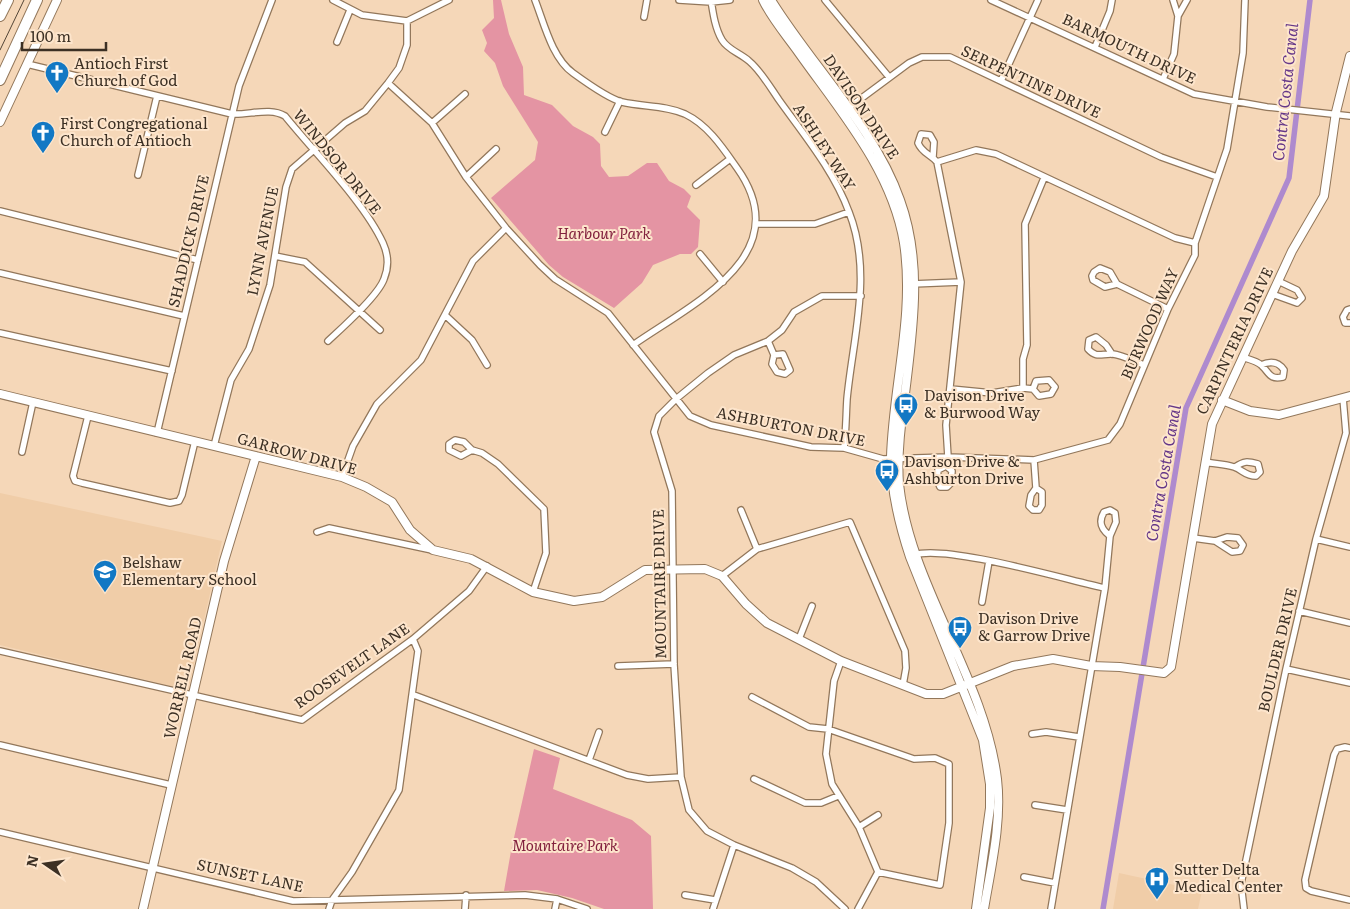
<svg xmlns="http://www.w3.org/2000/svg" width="1350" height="909" viewBox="0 0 1350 909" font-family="Literata,serif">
<rect width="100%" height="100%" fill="#f5d7b8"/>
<path fill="#f0cda8" d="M0,493L222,541L188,690L0,645Z
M1119,873L1202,891L1198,909H1113Z"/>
<path fill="#e494a3" d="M493,0H501L509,34L523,67L524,95L552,105L573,126L593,137L600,144L601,166L609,177L628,176L647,163H657L669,181L684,189L691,196L687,207L700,220L698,247L691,254H680L653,265L642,283L614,308L563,277L549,265L491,198L535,160L538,142L503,86L495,63L484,51L487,43L482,30L494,18Z
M534,749L560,758L553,789L632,820L651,836L653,909H604L572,898L537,890L504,891L511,851Z"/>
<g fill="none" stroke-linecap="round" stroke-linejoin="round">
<path stroke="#ae8ace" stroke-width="5.5" d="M1103,909L1186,408L1289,178L1310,0"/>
<defs>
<path id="street" d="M333,0L362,15L407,21L449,0
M535,0C544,23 552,58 573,73C584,81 610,99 622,102C643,107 665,105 685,114C708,125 723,148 737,168C799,255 693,303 633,345
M679,0L711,2L730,0
M711,0C713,13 715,28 722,40C728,50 740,53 749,61C761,71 770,87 779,100C804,135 834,171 849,212C873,273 853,337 847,399C846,416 846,432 844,448
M825,0L889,77
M991,0L1194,94L1267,107L1350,116
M1173,0L1178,16
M644,17L647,0
M337,42L350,10
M1095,47L1110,11L1112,0
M27,64L232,114C250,115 270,107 285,116C314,152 364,202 383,243C388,254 389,267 384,279C378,296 342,328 328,341
M1163,79L1174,54L1178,16L1187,0
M1001,81L1038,0
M388,83L432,123L466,177L506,228L540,265L555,279L608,313L690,416L711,425L811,447L844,448L883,459L948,457L1034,460L1108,440L1120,424L1168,309L1195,255V243L1227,149L1243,53L1245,0
M847,109L909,63L922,57H950L1161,157L1217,177
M432,123L465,94
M605,132L620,101
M933,157L934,142L930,135L921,134L918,143C922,153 930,154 937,162L961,282L946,425L948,457L946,466L938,470L937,480L940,487H947L951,483L952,471L946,466
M937,162L976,150L996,154L1175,238L1195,243
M138,175L157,96
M466,177L496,149
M696,185L730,159
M0,211L198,260
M756,224H815L849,212
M700,254L723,282
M275,256L305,262L380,330
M0,273L184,316
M912,284L961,282
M1117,284L1105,287L1093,280L1092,276L1094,272L1100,268L1110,272L1117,284L1168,309
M1272,294L1297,303L1302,298L1297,290L1278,281
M1350,309L1347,310L1343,317L1345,323H1350
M445,315L472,340L487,365
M0,333L172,371
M768,341L774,355L772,364L777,372L785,374L790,370L783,354L774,355
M1112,354L1106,345L1096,337L1089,340L1088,349C1097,359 1102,353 1113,354C1123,355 1135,362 1144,365
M1242,357C1248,359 1257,361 1261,365C1270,373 1269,380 1283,377L1284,370C1278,361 1270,361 1261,365
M1023,388V359L1027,345L1025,224L1044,178
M951,389L992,393L1023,388L1033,389L1039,396L1051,394L1055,387L1049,380L1036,381L1033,389
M88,416L73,476L75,481L82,483L170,503L179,501L182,495L195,441
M157,433L239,86L272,0
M214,446L231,380L249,349L270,285L286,187L292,169L345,123L365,111L388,83L399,68L407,45V21
M472,450L461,456L449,450V444L455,440L464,442L472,450L482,453L498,464L544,509L546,553L533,592
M22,452L33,402
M1034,460L1036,488L1031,495L1029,506L1033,510H1039L1042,505V492L1036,488
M1205,462C1214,464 1225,464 1234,467C1243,470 1245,476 1256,476L1260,472L1258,464C1247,461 1244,461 1235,467
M342,477L353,446L377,404L421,360L473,261L506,228
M741,510L757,549
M317,532L329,528L432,550
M1193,538L1215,541L1227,537L1238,538L1243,545L1240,551L1232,552L1215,541
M1316,539L1350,547
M914,555C945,544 1067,580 1105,588
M722,576L757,549L850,522L905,651L906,668L903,685
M982,602L989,561
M1299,611L1350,623
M799,639L812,606
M0,651L302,720L413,639L469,591L487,566
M841,661L834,681L826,754L832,784L859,827L878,872L858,909
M618,666L674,664
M1286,669L1350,683
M414,695L627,775L648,779L681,777
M752,697L809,727L828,729L914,759L935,758L949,764V823L940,885L878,872
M1032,734L1046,732L1079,737
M0,745L171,785
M1350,748L1345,747L1337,749L1334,755L1305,880L1306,888L1311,891L1350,900
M589,760L599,732
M754,779L805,803H821L838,796
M1035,805L1067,810
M859,827L878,815
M0,832L293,901L525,895L557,899L587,909
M1024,877L1055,883
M685,895L715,900
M329,909L332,900L352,872L399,790L418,651L413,639
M465,909L466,895
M555,909L557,899
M713,909L734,845
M845,909L816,882L792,868L734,845L707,831L689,810L681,777L674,664L672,491L654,432L659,416L676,399L708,373L734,355L768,341L782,330L794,312L822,296H861
M1051,909L1105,588L1110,536L1116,522L1115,513L1110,510L1104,512C1098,522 1101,529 1110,536
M1244,909L1241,884L1286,669L1316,539L1346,433L1343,398"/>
<path id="secondary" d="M763,0C772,19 787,36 799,53C840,111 892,170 904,243C915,315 893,386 891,457C891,492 899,524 910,557L983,740L990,784V808L976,909
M771,0C811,65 875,128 900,200C924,266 912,334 904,402C900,429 897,457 899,484C910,586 984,676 997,779C1002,822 991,867 984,909
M0,122L57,0
M0,394L342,477L366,487L392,502L410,530L433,550L471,559L533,592L574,601L602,597L645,570L705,569L722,576L746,604L767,623L841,661L926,694H943L1013,666L1053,659L1091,666L1120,667L1164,673L1171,667L1212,424L1292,251L1324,196L1336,112L1350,56
M1222,400L1250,411L1279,415L1350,396
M143,909L224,561L256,456"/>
<path id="highway" d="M0,16L8,0
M0,80L37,0"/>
</defs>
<use href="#street" stroke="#92775b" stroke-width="8"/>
<use href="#secondary" stroke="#92775b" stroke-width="10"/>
<use href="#highway" stroke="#92775b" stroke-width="12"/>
<use href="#street" stroke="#fff" stroke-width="5.5"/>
<use href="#secondary" stroke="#fff" stroke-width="8"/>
<use href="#highway" stroke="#fff" stroke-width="10"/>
<path stroke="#534536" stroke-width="1" d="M0,50L24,0"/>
</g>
<defs>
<symbol id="church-pin" viewBox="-11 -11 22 30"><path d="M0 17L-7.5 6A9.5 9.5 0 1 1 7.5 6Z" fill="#1278c4" stroke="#fde5cc"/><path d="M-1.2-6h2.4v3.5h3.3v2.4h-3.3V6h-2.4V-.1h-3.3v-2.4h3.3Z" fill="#fff"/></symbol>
<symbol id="bus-pin" viewBox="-11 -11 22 30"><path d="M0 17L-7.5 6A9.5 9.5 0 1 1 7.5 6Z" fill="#1278c4" stroke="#fde5cc"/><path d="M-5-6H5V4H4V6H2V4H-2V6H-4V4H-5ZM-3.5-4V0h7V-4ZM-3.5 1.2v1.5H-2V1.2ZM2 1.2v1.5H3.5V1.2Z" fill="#fff"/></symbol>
<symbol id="school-pin" viewBox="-11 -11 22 30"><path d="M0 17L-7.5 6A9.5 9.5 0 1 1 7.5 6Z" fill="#1278c4" stroke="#fde5cc"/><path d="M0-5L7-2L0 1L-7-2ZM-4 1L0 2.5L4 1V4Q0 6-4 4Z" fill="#fff"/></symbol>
<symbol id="hospital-pin" viewBox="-11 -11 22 30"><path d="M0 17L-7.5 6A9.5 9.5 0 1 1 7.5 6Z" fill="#1278c4" stroke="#fde5cc"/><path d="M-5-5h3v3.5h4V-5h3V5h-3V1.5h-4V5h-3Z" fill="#fff"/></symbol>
</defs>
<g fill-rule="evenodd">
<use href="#church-pin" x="43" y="59" width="28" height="38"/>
<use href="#church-pin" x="29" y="119" width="28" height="38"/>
<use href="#bus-pin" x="892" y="391" width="28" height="38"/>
<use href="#bus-pin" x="873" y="457" width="28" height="38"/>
<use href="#school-pin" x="91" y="558" width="28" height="38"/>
<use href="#bus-pin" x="946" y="614" width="28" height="38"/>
<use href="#hospital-pin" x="1143" y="865" width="28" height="38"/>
</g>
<g text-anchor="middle" stroke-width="4" stroke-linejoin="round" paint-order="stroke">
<g font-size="15" fill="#3c3024" stroke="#fde5cc">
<text transform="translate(1129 49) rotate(25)" y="5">BARMOUTH DRIVE</text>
<text transform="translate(1031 82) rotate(25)" y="5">SERPENTINE DRIVE</text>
<text transform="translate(861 107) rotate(56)" y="5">DAVISON DRIVE</text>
<text transform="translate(824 147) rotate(57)" y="5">ASHLEY WAY</text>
<text transform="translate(337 162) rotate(51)" y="5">WINDSOR DRIVE</text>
<text transform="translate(189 241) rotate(-77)" y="5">SHADDICK DRIVE</text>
<text transform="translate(263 241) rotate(-79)" y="5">LYNN AVENUE</text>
<text transform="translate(1150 324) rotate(-66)" y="5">BURWOOD WAY</text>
<text transform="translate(1235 341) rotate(-65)" y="5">CARPINTERIA DRIVE</text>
<text transform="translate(791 427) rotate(11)" y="5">ASHBURTON DRIVE</text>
<text transform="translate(297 454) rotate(15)" y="5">GARROW DRIVE</text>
<text transform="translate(660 584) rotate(-91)" y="5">MOUNTAIRE DRIVE</text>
<text transform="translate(1278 650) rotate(-77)" y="5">BOULDER DRIVE</text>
<text transform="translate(352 666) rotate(-35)" y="5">ROOSEVELT LANE</text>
<text transform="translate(183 678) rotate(-77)" y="5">WORRELL ROAD</text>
<text transform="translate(250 876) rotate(12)" y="5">SUNSET LANE</text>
</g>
<g font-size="15" fill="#3c3024" stroke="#fde5cc" text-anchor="start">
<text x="74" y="69">Antioch First<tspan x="74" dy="17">Church of God</tspan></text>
<text x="60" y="129">First Congregational<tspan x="60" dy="17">Church of Antioch</tspan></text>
<text x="924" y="401">Davison Drive<tspan x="924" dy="17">&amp; Burwood Way</tspan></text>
<text x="904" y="467">Davison Drive &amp;<tspan x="904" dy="17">Ashburton Drive</tspan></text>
<text x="122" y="568">Belshaw<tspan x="122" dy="17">Elementary School</tspan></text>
<text x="978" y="624">Davison Drive<tspan x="978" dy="17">&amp; Garrow Drive</tspan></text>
<text x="1174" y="875">Sutter Delta<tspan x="1174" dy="17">Medical Center</tspan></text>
</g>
<g font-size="15" font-style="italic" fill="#83213e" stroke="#fde5cc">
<text x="604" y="239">Harbour Park</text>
<text x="565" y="851">Mountaire Park</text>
</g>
<g font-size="16" font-style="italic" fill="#653788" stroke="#fde5cc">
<text transform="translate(1285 92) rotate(-84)" y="6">Contra Costa Canal</text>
<text transform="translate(1163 473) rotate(-80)" y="6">Contra Costa Canal</text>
</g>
</g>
<g transform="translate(45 864) rotate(283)" stroke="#fde5cc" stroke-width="4" paint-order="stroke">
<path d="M0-4L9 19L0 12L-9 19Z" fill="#3c3024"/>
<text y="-8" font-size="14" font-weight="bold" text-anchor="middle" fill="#3c3024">N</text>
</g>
<path d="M22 42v8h84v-8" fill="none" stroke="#3c3024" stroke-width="2.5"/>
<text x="30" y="42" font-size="15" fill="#3c3024" stroke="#fde5cc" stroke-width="4" paint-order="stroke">100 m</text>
</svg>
